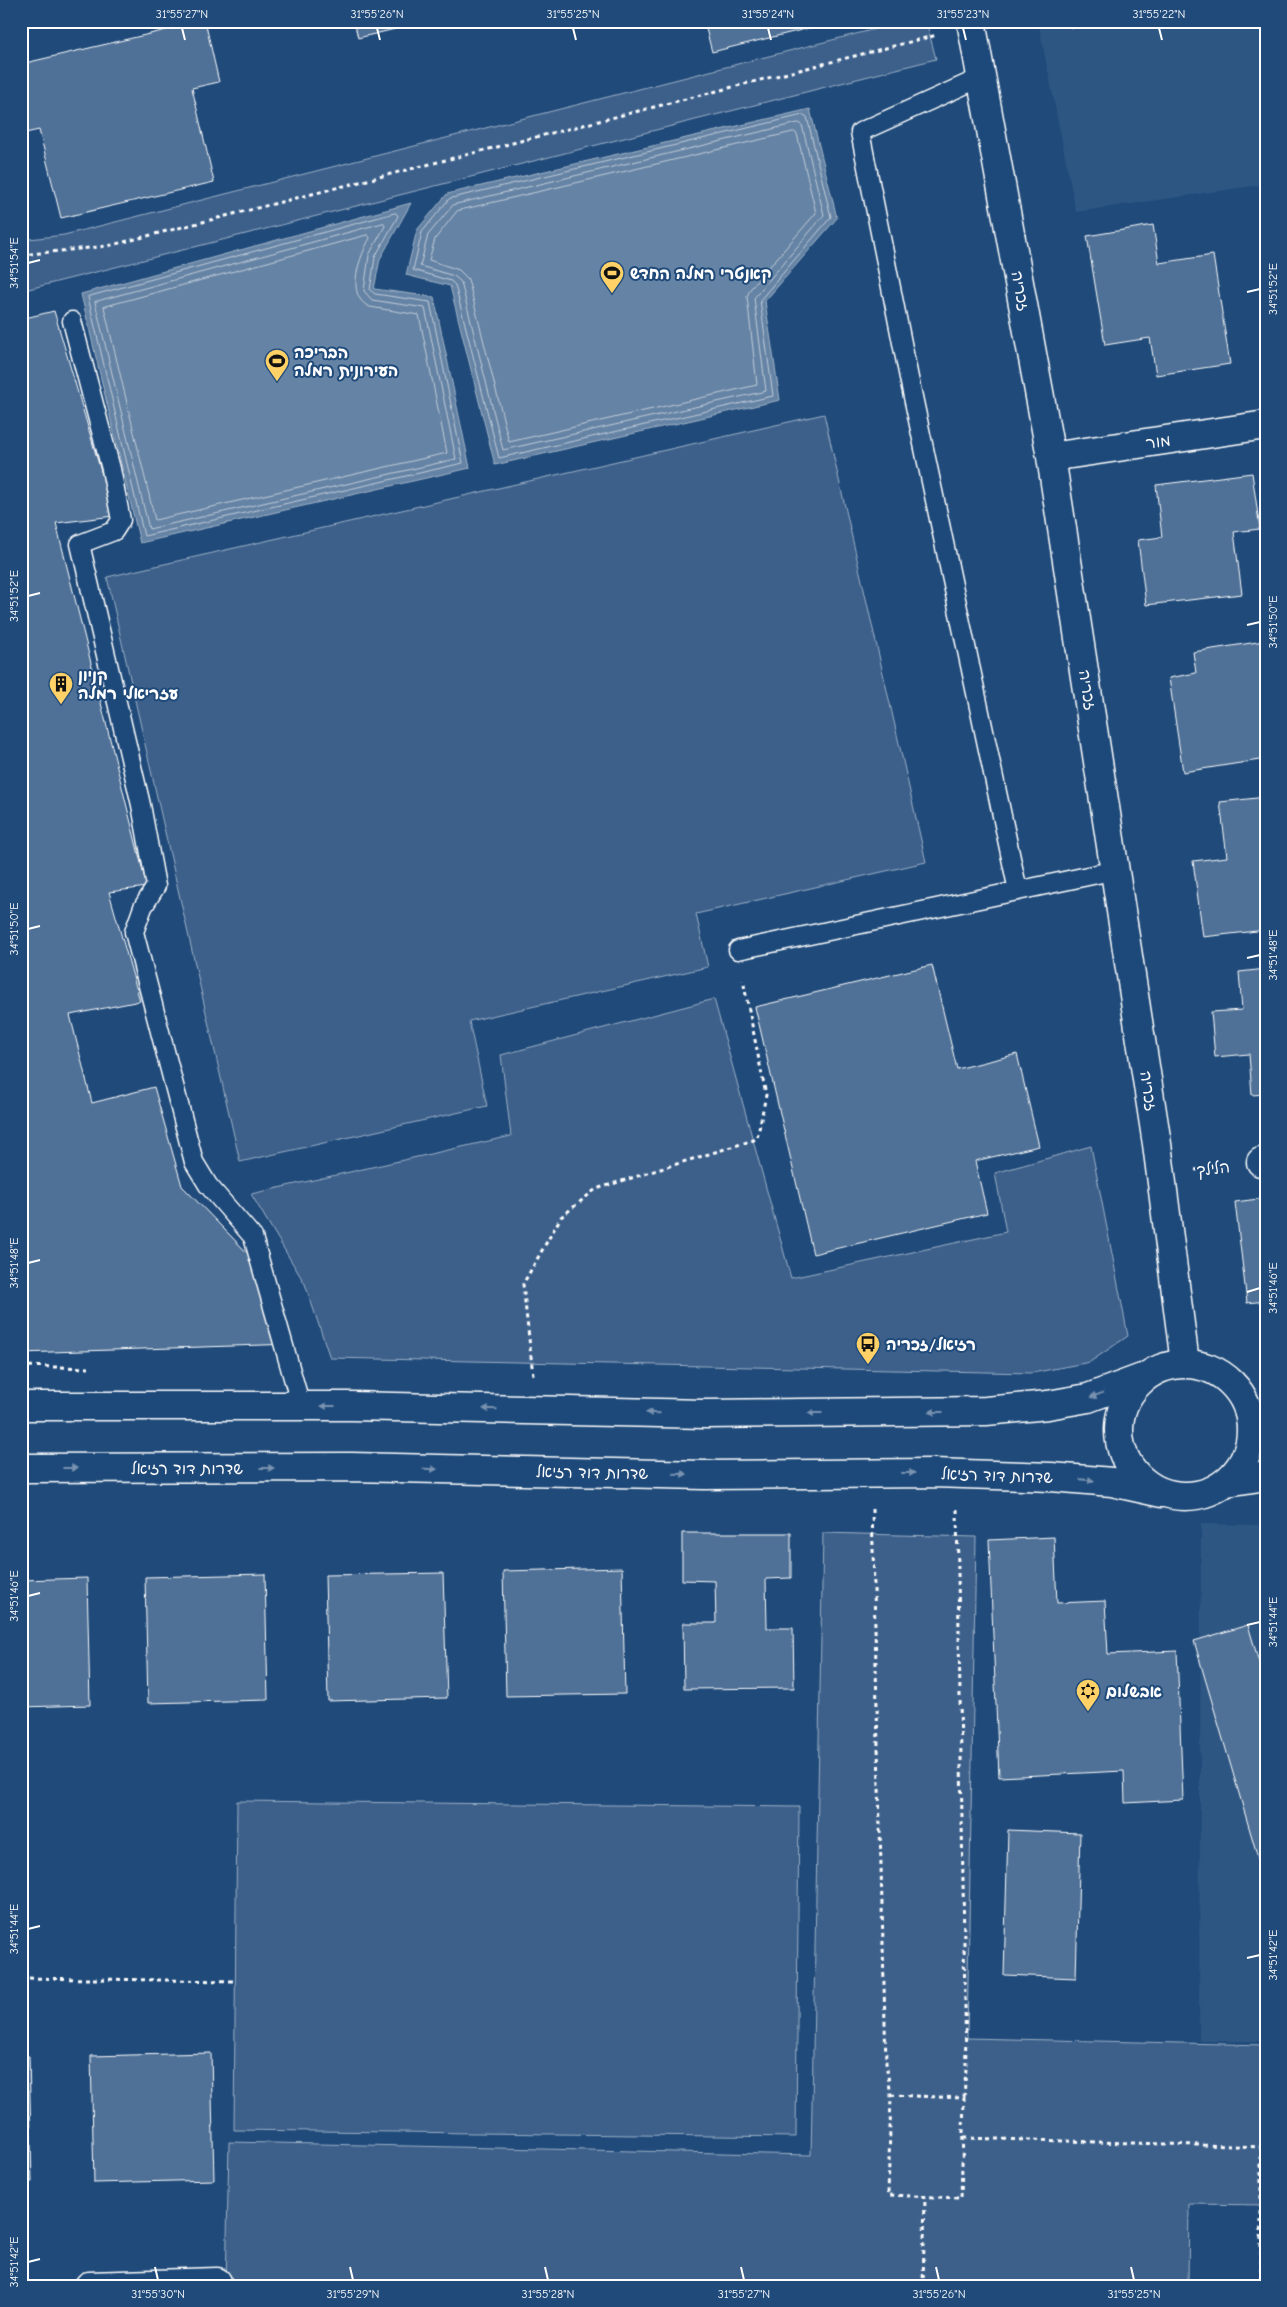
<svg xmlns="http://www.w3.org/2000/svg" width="1287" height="2307" viewBox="0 0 1287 2307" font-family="'Comic Neue','Playpen Sans Hebrew',sans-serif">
<rect width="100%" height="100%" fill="#1f4a7a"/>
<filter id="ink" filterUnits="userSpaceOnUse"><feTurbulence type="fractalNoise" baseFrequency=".02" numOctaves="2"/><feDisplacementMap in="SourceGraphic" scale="10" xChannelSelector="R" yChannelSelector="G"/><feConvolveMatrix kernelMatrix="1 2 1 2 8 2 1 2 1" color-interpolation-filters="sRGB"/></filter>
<g filter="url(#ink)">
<path fill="#2e5683" d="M1038,21H1266V184L1076,212Z
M1201,1524L1266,1525V2041H1199Z"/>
<path fill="#3c618b" stroke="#9eb0c5" d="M907,21H926L936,59L21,291V240L64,235Z
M824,414L926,862L696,914L708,967L469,1021L487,1106L240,1162L107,577Z
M714,999L791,1278L1006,1232L995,1173L1091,1146L1128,1336L1090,1362L1032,1373L330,1358L305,1284L251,1194L511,1136L501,1055Z
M823,1533L976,1537L967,2038L1266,2045V2205L1189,2204L1188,2286H226L229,2142L811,2155Z
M237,1801L799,1807L796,2137L234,2130Z"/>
<path fill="#6583a4" stroke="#a3b5c8" d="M810,109L837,218L765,301L780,400L495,465L450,286L406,275L417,230L447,194Z
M411,203L380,259L374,289L434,297L470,468L140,543L81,294Z"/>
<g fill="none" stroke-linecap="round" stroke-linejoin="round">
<path stroke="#c1cddb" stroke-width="1" d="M804,115L807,117L831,217L760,300L773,396L499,458L455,285L451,281L413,270L422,232L449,199Z
M799,123L802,125L824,215L754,298L766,391L503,450L461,282L454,276L420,266L428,235L453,205Z
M794,132L797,134L816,213L751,288L747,296L757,385L509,442L468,279L459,270L429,260L435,239L457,211Z
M396,213L398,216L375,257L370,290L375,294L430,302L463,463L144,536L88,297Z
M384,223L385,226L369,255L364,291L372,300L425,308L456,459L149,529L95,302Z
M368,235L370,238C360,256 344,296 370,307L419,315L447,453L155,520L104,307Z"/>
</g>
<path fill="#507197" stroke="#fff" d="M205,21L219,82L192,88L214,182L61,218L39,130L21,134V64Z
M354,21H428L358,38Z
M704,21H838L712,52Z
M1070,21H1105L1071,28Z
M1153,225L1159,263L1213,255L1230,364L1156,375L1150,338L1105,345L1087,236Z
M54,311L114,516L56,523L147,887L109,892L140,1001L70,1015L92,1103L154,1087L182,1186L261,1267L293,1344L21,1353V319Z
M1252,473L1260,529L1234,532L1242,594L1146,605L1138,540L1162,537L1156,485Z
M1264,641L1266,759L1183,772L1169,678L1196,673L1193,652Z
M1266,797V930L1203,937L1193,861L1227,857L1220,802Z
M932,965L957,1069L1017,1054L1039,1146L975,1161L987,1213L813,1254L755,1007Z
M1266,969V1094L1252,1095L1249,1054L1215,1057L1211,1012L1242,1010L1239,972Z
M1266,1198V1301L1247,1303L1235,1202Z
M682,1533H791V1578L766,1579L767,1628H793L794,1688L684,1689L683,1623H716L715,1581L682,1580Z
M1054,1537L1057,1603L1105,1601L1108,1654L1177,1651L1183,1800L1125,1803L1124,1771L999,1777L989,1540Z
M622,1568L625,1694L506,1696L503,1571Z
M443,1573L447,1698L328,1701L325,1575Z
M265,1574L268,1700L148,1703L145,1577Z
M87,1578L90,1705L21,1707V1580Z
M1248,1625L1266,1686V1885L1194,1641Z
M1008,1830L1080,1833L1076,1978L1004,1975Z
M211,2053L214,2180L94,2183L91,2056Z
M21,2056H29L32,2182H21Z"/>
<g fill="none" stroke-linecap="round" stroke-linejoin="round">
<defs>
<path id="lane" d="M982,77L860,132L909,378L1018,891
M72,321L111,469L121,520L114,531L80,544L141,805L156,886L143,907L134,932L194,1162L208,1185L253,1237L301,1406
M738,950L1116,870"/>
<path id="street" d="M971,21L1051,457L1157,1144L1185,1363
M1051,457L1266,425
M1261,1162H1266
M89,2286L217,2282"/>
<path id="secondary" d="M1119 1430a66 66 0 1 1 132 0a66 66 0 1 1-132 0Z
M21,1406H351L705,1414L986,1411L1048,1405L1088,1398L1142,1378
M21,1468L351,1467L704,1475L933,1473L1051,1477L1112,1482L1162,1493
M1227,1482L1266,1476"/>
</defs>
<use href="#lane" stroke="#fff" stroke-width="21"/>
<use href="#street" stroke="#fff" stroke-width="31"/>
<use href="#secondary" stroke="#fff" stroke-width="31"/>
<path stroke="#fff" stroke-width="3" stroke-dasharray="4 4" stroke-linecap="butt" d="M21,255L108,246L937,35
M1195,1170L1226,1166
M21,1366L93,1368
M533,1375L523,1284L561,1217L596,1189L757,1139L766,1095L743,980
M872,1509L886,2063L891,2095
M957,1509L966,2068L964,2098
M21,1978L235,1981
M891,2095L964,2098L961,2198L888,2195Z
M963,2138L1266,2147
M1261,2147V2283
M923,2286L925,2197"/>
<use href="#lane" stroke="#1f4a7a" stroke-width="18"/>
<use href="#street" stroke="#1f4a7a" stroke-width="28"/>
<use href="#secondary" stroke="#1f4a7a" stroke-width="28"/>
</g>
<defs><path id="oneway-solid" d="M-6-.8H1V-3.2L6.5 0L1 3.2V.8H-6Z" transform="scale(1.25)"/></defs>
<g fill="#7992af">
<use href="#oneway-solid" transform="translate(1097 1395) rotate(160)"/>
<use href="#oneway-solid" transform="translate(328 1406) rotate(180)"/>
<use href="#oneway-solid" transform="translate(490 1409) rotate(-179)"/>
<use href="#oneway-solid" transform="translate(936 1412) rotate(180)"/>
<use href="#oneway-solid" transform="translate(653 1413) rotate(-179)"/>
<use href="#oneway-solid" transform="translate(815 1413) rotate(180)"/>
<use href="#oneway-solid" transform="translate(70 1468)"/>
<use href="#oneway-solid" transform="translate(267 1468)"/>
<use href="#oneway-solid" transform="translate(430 1469) rotate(1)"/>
<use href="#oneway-solid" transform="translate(908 1473)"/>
<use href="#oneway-solid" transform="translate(680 1474) rotate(1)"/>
<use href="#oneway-solid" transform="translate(1087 1480) rotate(5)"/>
</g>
</g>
<path fill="none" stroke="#fff" stroke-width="2" d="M182,28L185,40M377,28L380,40M573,28L576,40M768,28L771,40M963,28L966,40M1159,28L1162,40M28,263L40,260M1247,292L1260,289M28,596L40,593M1247,625L1260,622M28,929L40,926M1247,958L1260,955M28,1263L40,1260M1247,1292L1260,1288M28,1596L40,1593M1247,1625L1260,1622M28,1929L40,1926M1247,1958L1260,1955M28,2262L40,2259M155,2267L158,2280M350,2267L353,2280M545,2267L548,2280M741,2267L744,2280M936,2267L939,2280M1131,2267L1134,2280"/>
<defs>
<symbol id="stadium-pin" viewBox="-11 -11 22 30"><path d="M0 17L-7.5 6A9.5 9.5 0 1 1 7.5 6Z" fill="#ffd166" stroke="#1f4a7a"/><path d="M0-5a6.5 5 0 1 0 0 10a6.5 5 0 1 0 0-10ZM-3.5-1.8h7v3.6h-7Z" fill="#111"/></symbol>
<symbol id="building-pin" viewBox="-11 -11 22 30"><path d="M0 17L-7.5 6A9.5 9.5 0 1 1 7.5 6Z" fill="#ffd166" stroke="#1f4a7a"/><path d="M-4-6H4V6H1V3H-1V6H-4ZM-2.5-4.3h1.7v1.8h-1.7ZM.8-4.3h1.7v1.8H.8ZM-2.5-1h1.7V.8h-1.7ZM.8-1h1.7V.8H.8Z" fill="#111"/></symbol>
<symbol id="bus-pin" viewBox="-11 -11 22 30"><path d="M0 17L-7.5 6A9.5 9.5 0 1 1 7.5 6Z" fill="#ffd166" stroke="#1f4a7a"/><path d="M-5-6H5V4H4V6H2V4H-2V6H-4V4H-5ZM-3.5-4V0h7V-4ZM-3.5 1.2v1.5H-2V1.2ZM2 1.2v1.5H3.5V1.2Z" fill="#111"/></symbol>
<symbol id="synagogue-pin" viewBox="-11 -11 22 30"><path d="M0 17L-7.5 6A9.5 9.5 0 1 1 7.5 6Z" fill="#ffd166" stroke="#1f4a7a"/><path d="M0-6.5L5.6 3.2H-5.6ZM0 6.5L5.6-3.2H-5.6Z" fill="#111"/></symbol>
</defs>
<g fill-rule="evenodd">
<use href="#stadium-pin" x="598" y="259" width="28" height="38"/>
<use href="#stadium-pin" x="263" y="347" width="28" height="38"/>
<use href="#building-pin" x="47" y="670" width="28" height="38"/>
<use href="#bus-pin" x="854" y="1330" width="28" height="38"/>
<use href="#synagogue-pin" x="1074" y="1677" width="28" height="38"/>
</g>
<g text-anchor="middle" stroke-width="4" stroke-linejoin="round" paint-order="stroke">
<g font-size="16" font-weight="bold" fill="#fff" stroke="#1f4a7a" text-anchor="start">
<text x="630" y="279">קאנטרי רמלה החדש</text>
<text x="294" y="358">הבריכה<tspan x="294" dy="18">העירונית רמלה</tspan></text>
<text x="78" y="681">קניון<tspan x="78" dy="18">עזריאלי רמלה</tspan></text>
<text x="886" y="1350">רזיאל/זכריה</text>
<text x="1106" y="1697">אבשלום</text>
</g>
<g font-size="16" fill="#fff" stroke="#1f4a7a">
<text transform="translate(1021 291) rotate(80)" y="6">זכריה</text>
<text transform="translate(1158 441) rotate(-8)" y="6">מור</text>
<text transform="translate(1088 690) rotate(81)" y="6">זכריה</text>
<text transform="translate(1149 1091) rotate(82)" y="6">זכריה</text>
<text transform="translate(1213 1168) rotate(-7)" y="6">הלילך</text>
<text x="187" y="1474">שדרות דוד רזיאל</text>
<text transform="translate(592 1472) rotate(1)" y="6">שדרות דוד רזיאל</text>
<text transform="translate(997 1475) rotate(2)" y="6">שדרות דוד רזיאל</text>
</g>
</g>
<rect width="1287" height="2307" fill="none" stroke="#1f4a7a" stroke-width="55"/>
<rect x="28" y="28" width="1232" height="2252" fill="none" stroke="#fff" stroke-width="2"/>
<g font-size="12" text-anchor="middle" fill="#fff">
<text x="182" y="18">31°55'27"N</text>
<text x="377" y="18">31°55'26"N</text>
<text x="573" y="18">31°55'25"N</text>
<text x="768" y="18">31°55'24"N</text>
<text x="963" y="18">31°55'23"N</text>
<text x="1159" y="18">31°55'22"N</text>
<text transform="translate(14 263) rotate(-90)" y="4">34°51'54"E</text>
<text transform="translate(1273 289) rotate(-90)" y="4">34°51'52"E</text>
<text transform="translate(14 596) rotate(-90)" y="4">34°51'52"E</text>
<text transform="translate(1273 622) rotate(-90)" y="4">34°51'50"E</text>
<text transform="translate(14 929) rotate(-90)" y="4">34°51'50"E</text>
<text transform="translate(1273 955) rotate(-90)" y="4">34°51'48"E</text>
<text transform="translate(14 1263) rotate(-90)" y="4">34°51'48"E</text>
<text transform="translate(1273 1288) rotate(-90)" y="4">34°51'46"E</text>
<text transform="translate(14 1596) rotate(-90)" y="4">34°51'46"E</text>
<text transform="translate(1273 1622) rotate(-90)" y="4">34°51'44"E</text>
<text transform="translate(14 1929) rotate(-90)" y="4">34°51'44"E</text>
<text transform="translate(1273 1955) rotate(-90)" y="4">34°51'42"E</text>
<text transform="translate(14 2262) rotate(-90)" y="4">34°51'42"E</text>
<text x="158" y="2298">31°55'30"N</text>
<text x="353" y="2298">31°55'29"N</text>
<text x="548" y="2298">31°55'28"N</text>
<text x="744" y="2298">31°55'27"N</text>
<text x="939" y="2298">31°55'26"N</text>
<text x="1134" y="2298">31°55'25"N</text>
</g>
</svg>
